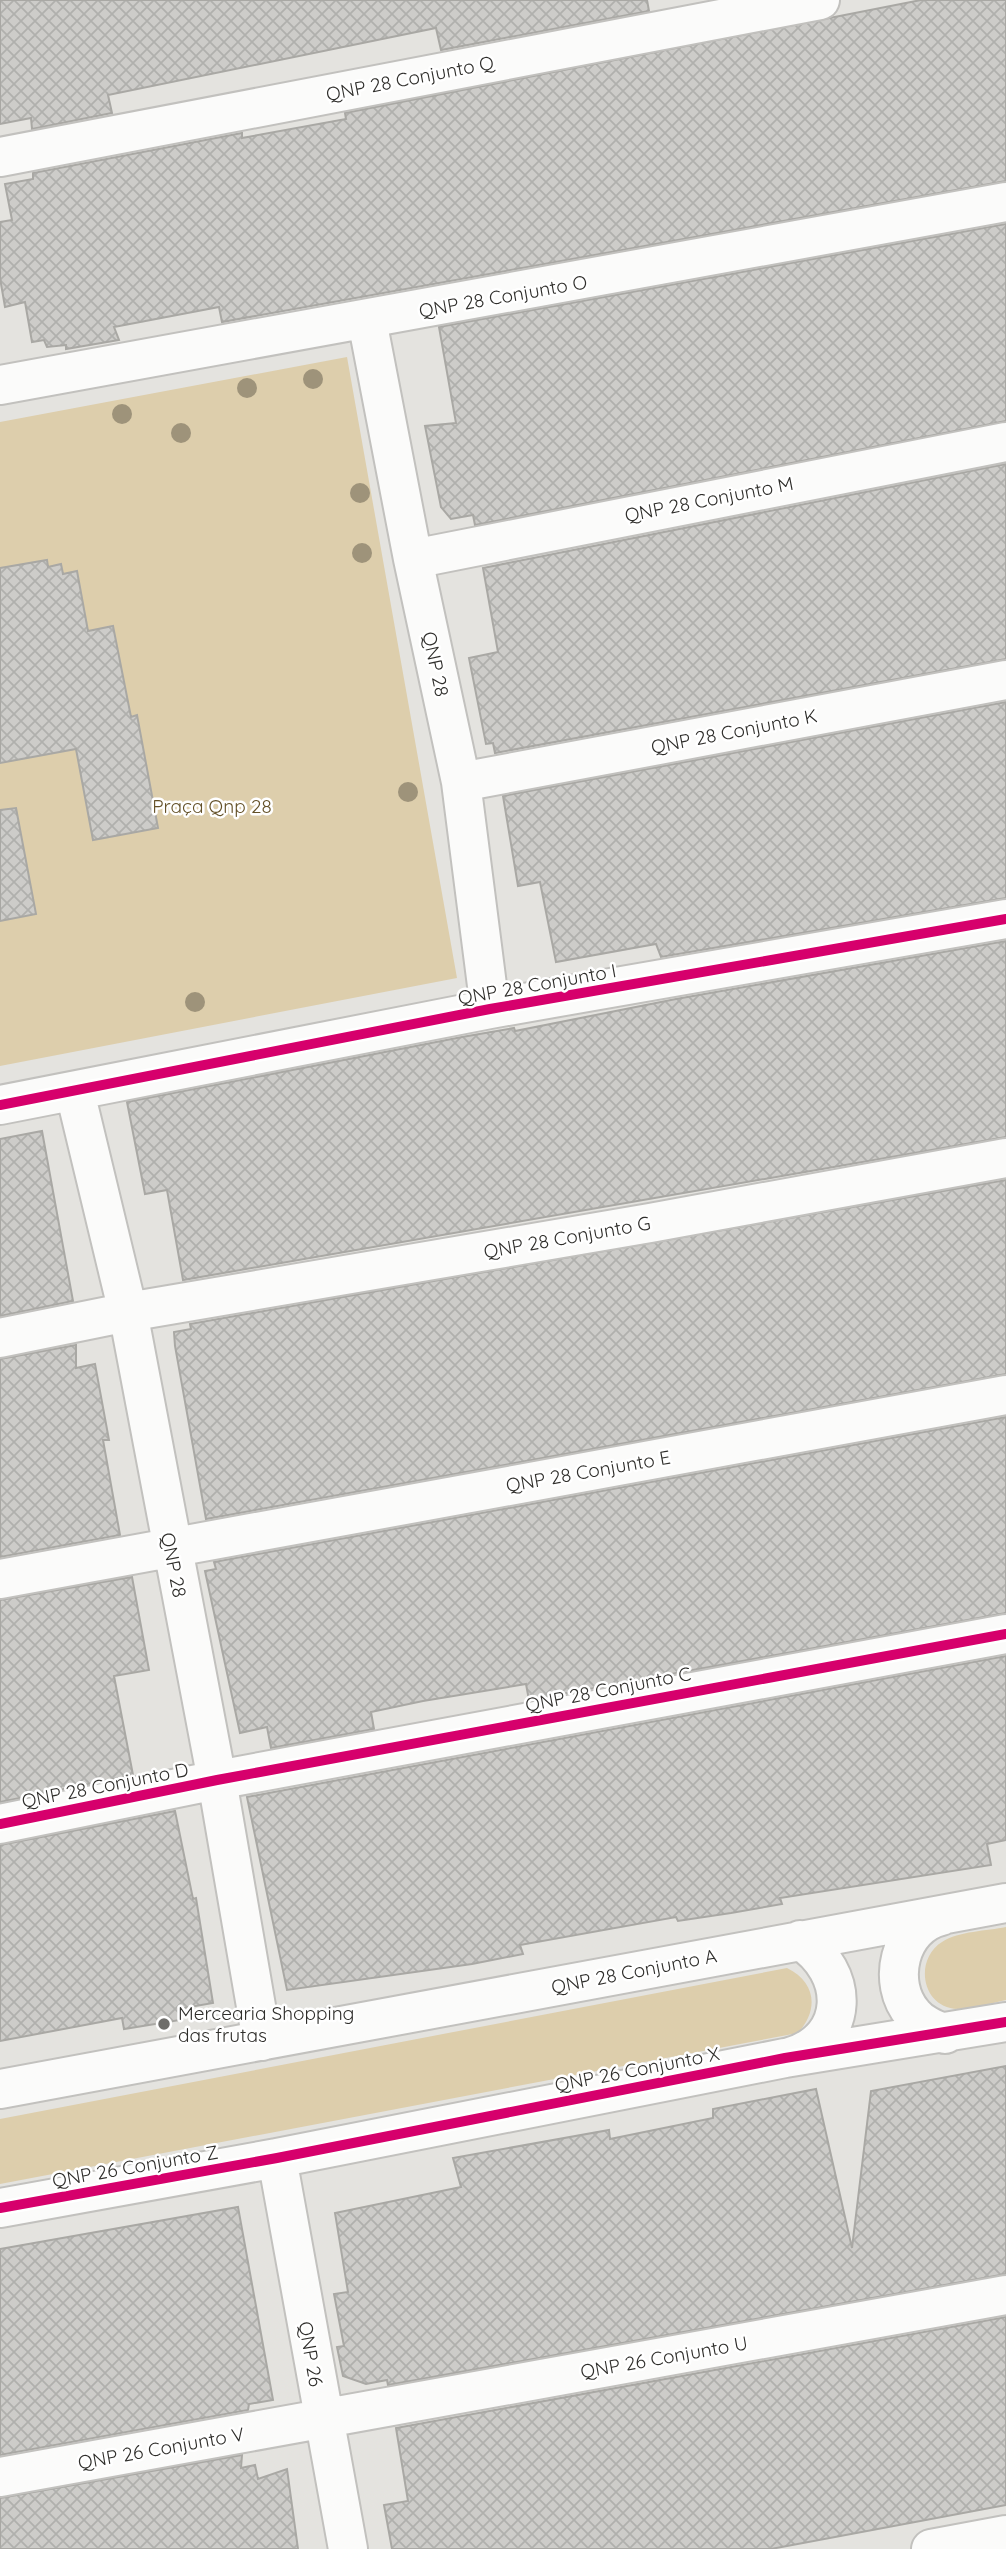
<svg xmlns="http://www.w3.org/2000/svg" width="1006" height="2549" viewBox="0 0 1006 2549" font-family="Quicksand,sans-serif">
<defs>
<pattern id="building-cross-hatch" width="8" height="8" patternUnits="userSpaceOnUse" patternTransform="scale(1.75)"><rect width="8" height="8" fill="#cdccc9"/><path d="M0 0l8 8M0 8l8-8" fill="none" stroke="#b0b0ad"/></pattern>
</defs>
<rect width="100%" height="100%" fill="#e4e3df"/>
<path fill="#ddceac" d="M347,357L457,978L0,1066V422Z
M1006,1927V2000C991,2003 973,2009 958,2009C921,2008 914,1959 942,1942C959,1931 987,1931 1006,1927Z
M787,1968C816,1982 819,2010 798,2033L0,2184V2119Z"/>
<path fill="url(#building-cross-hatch)" stroke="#a9a8a4" stroke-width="2" d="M0,0H647L649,11L441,50L436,28L108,95L112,113L32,129L31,118L0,124Z
M921,0H1006V181L222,322L219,307L114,327L119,340L66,349V345L47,347L44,340L32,342L25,302L5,307L0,278V222L12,220L5,184L33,179V173L242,133V138L346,119L345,113Z
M1006,224V421L475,525L473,515L451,519L441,507L425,426L456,423L439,327Z
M1006,464V659L495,753L493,743L486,744L469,658L498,652L483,568Z
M47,560L48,567L61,564L63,574L77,571L88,631L113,626L131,717L137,715L158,828L93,840L76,749L0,763V568Z
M1006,702V898L661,957L656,944L556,962L540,882L518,886L503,796Z
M16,808L36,914L0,921V810Z
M1006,941V1137L183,1280L167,1190L145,1194L127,1102L462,1037L514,1028L515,1031L676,999Z
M42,1131L73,1301L0,1316V1139Z
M1006,1180V1374L206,1519L175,1346L174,1332L191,1329L190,1324Z
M76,1345V1368L95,1364L109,1440H103L120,1535L0,1557V1359Z
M1006,1417V1613L529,1700L526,1684L423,1701L371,1712L374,1729L271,1748L267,1727L240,1733L205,1571L216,1569L214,1562Z
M132,1577L149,1670L114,1676L133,1775L0,1802V1600Z
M1006,1656V1840L987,1844L991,1865L780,1898L782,1904L731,1913L678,1921L676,1917L520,1945L523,1954L472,1964L287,1990L247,1797Z
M175,1811L193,1899L196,1898L213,2003L178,2009L180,2020L124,2029L122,2018L0,2041V1845Z
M1006,2066V2274L388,2385L387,2380L366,2384L343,2376L337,2347L344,2346L334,2294L348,2292L335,2213L461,2187L453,2158L609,2130L610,2139L713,2118V2109L816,2089L852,2248L871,2091Z
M238,2207L273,2400L249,2404L248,2410L0,2455V2249Z
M1006,2317V2505L771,2549H392L384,2505L408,2501L396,2428Z
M242,2455L241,2468L255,2465L258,2479L287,2469L298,2549H0V2498Z"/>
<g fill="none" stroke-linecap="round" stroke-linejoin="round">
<defs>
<path id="minor" d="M0,157L820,0
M367,320L413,559L461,782L490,1009
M0,385L1006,202
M413,559L1006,442
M461,782L1006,680
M75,1092L128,1312L217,1780L262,2041
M0,1105L490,1009L1006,919
M0,1338L128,1312L650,1223L1006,1158
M0,1579L1006,1395
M0,1824L217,1780L1006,1634
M941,1916C899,1926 886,1983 913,2014C921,2024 933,2029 945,2034
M790,2057C851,2039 850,1972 800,1940
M0,2089L1006,1903
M277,2158L348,2549
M0,2208L277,2158L785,2058L1006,2022
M0,2477L1006,2295
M931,2549L1006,2535"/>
</defs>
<use href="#minor" stroke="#c2c1be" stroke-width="42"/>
<use href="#minor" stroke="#fbfbfa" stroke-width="38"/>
<defs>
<path id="cycleway" d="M0,1105L490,1009L1006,919
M0,1824L217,1780L1006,1634
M0,2208L277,2158L785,2058L1006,2022"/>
</defs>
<use href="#cycleway" stroke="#fff" stroke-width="15"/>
<use href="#cycleway" stroke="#d6006c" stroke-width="10"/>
</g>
<g fill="#9e937a">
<circle cx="313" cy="379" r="10"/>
<circle cx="247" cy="388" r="10"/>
<circle cx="122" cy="414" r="10"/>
<circle cx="181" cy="433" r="10"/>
<circle cx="360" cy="493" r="10"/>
<circle cx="362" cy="553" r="10"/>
<circle cx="408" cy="792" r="10"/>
<circle cx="195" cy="1002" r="10"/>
</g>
<circle fill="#6e6d6a" stroke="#fff" stroke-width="2.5" cx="164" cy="2024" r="7"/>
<g text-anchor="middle" stroke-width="5" stroke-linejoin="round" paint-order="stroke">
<g font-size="19" fill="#2f2e2b" stroke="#fff">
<text transform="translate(410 78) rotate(-11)" y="7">QNP 28 Conjunto Q</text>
<text transform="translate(503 296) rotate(-10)" y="7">QNP 28 Conjunto O</text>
<text transform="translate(709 499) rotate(-11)" y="7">QNP 28 Conjunto M</text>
<text transform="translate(436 664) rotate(78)" y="7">QNP 28</text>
<text transform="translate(734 731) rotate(-11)" y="7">QNP 28 Conjunto K</text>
<text transform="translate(537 984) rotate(-10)" y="7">QNP 28 Conjunto I</text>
<text transform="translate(567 1237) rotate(-10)" y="7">QNP 28 Conjunto G</text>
<text transform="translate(588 1471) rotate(-10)" y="7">QNP 28 Conjunto E</text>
<text transform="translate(174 1565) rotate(79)" y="7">QNP 28</text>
<text transform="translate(608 1689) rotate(-11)" y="7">QNP 28 Conjunto C</text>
<text transform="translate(105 1785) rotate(-11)" y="7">QNP 28 Conjunto D</text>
<text transform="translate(634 1971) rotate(-11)" y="7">QNP 28 Conjunto A</text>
<text transform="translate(637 2069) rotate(-11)" y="7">QNP 26 Conjunto X</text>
<text transform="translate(135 2166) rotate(-10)" y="7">QNP 26 Conjunto Z</text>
<text transform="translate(311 2354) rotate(80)" y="7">QNP 26</text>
<text transform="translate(664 2357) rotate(-10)" y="7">QNP 26 Conjunto U</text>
<text transform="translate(161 2448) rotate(-10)" y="7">QNP 26 Conjunto V</text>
</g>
<g font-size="19" fill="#645128" stroke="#fff">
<text x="212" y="813">Praça Qnp 28</text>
</g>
<g font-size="19" fill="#2f2e2b" stroke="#fff" text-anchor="start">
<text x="178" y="2020">Mercearia Shopping<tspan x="178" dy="22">das frutas</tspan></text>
</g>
</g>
</svg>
